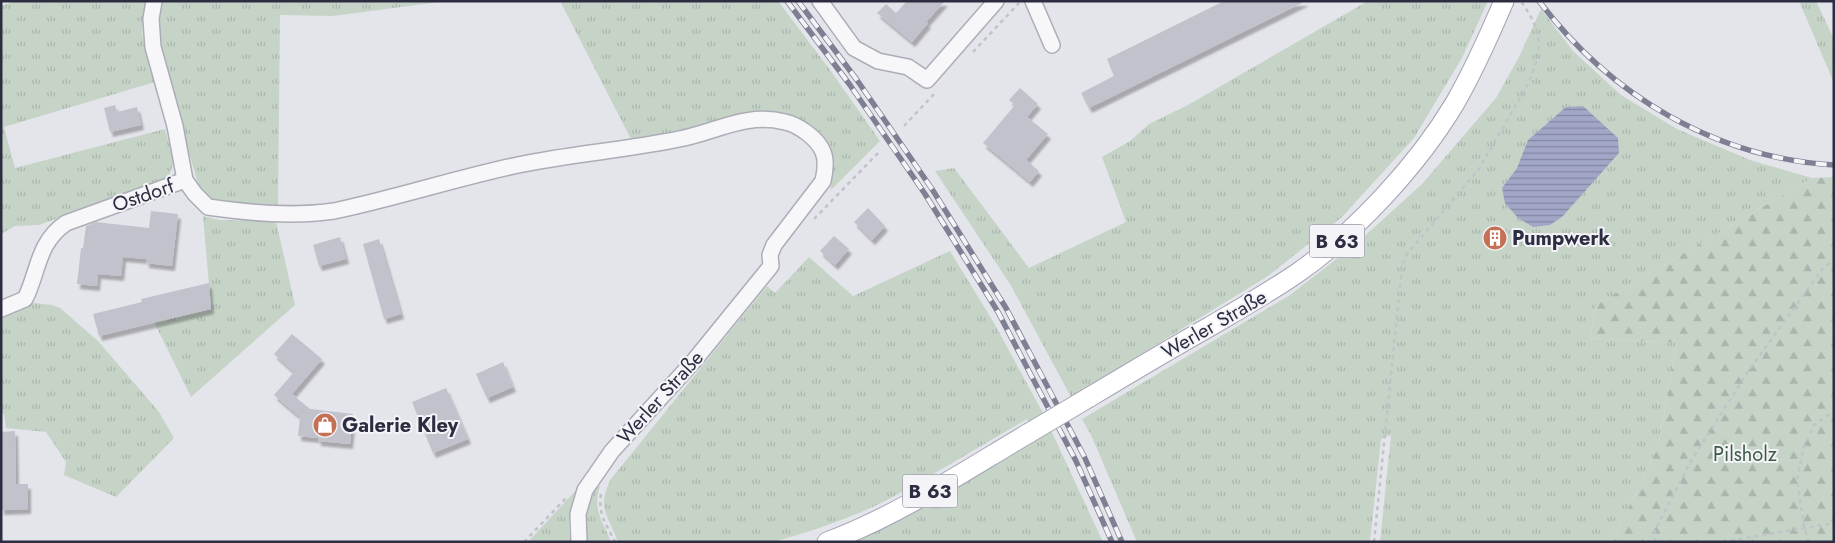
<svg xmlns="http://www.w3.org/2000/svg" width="1835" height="543" viewBox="0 0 1835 543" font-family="Jost,sans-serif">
<defs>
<pattern id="grass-tufts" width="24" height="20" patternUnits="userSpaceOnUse" patternTransform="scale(1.25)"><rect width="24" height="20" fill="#c6d4c8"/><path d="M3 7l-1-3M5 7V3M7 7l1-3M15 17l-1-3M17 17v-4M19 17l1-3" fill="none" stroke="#aab6ad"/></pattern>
<pattern id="forest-firs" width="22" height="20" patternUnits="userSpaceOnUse" patternTransform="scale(1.25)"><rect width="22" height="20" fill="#c6d4c8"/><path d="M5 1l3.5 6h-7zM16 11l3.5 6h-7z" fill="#aab6ad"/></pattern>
<pattern id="water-rules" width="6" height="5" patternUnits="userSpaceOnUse" patternTransform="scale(1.25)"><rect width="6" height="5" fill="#a2a6c7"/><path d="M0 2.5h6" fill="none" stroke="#8488a3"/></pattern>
<filter id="shadow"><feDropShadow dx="3" dy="5" stdDeviation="1" flood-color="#0004"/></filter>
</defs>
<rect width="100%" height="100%" fill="#e4e4eb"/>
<path fill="url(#grass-tufts)" d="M15,1H146L142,34L155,82L4,127L15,168L165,129L174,162L169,176L140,188L39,225L15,226L1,234V6Z
M161,1H447L333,16L280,15L278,206L233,203L212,200L198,184L159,47L156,21Z
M560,1H778L830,70L880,141L831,190L830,151C821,142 808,124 797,119C759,100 718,122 681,131C665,135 647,137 631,139Z
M1368,1H1488L1462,58L1414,138L1341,218L1268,276L1071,397L1010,284L935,171L954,168L1029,268L1126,222L1102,157L1130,141L1149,124L1188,105Z
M1799,1H1816L1834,39V83Z
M1541,9L1573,51L1621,95L1677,129L1750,160L1812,178L1596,305L1590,338L1677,343L1658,447L1612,542H1380L1391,435L1381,439L1370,542H1137L1091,435L1082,419L1290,295L1357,243L1422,184L1496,98L1519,57Z
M203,216L219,220L276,221L295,305L191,397L154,322L211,309Z
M950,251L994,323L1043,413L1103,542H847L1034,435L1027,419C982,445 937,473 891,498C854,517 813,531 773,542H618C608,515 596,508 611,479L767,286L775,293L809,257L853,296Z
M34,303L52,305L60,308L98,341L159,412L174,438L116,497L64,475L66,462L46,432L6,428L4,414L1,413V318Z
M600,486C592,510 603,521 611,542H587C583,522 587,505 597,487Z
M578,488C571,506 566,522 571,542H528Z"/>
<path fill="url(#forest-firs)" d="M1834,177V542H1612L1658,447L1677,343L1590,338L1596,305L1812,178Z"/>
<path fill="url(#water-rules)" d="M1583,106L1618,138L1619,153L1562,217L1550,225L1533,227L1518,218L1505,203L1502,188L1517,168L1528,140L1566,107Z"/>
<path fill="#c2c2cd" filter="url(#shadow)" d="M907,1H945L926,22L928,23L912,42L877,13L886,4L896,13Z
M1224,1H1306L1089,108L1081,93L1114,76L1107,59Z
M1020,88L1038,104L1027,117L1048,134L1026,160L1039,171L1030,182L983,143L1015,105L1009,100Z
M115,105L117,112L137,107L141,125L110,132L104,108Z
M868,208L885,226L872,240L854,222Z
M151,211L178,214L172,266L146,263V259L123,257L121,276L98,274L97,286L77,284L81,248H83L86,226L96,222L149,228Z
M834,236L849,249L835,265L820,251Z
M340,237L346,259L319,266L313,245Z
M379,239L401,314L384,319L363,244Z
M209,283L211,309L99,336L93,314L142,302L141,299Z
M292,334L322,359L292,394L310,409L353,414L350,444L318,441V438L298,436L300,417L274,395L294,372L274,354Z
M503,362L513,387L487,398L476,374Z
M446,388L468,439L433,453L412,402Z
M15,431L16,484H28V509L1,510V432Z"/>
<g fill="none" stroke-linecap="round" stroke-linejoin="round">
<defs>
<path id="minor" d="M154,1L151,19L153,47L175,126L185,180L195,194L208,207C250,213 293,217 334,211C396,198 456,178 518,165C571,154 626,150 679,139C716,132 746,112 785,122C799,125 818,139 823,152C827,161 825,172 823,181L774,245L770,255L771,266L693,362L612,451L585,490L578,514L579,542
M820,1L854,48L878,61L908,67L927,80L996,1
M1033,1L1052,45
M1,309L25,299C39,271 37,243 66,223L185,180"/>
<path id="major" d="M1088,398C1128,374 1168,350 1209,327C1238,310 1268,293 1296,274C1355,233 1418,165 1455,103C1474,70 1489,36 1504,1
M827,542C899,515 963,472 1029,433"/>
</defs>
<use href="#minor" stroke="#adadb8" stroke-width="18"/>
<use href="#major" stroke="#a4a4b5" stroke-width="21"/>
<path stroke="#c2c2c9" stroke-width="2.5" stroke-dasharray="4 4" stroke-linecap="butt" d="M973,52L1019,3
M904,126L934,94
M814,219L881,150
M601,494C598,515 606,523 615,542
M524,542L567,497
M1374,542L1402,266L1407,254L1479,169L1528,84L1538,58L1539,44L1537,30L1530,15L1521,1
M1655,542V530L1691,461L1749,370L1824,267L1834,261
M1723,542L1834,523
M1809,542L1804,527L1797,479L1804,446L1814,425L1834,411"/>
<use href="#minor" stroke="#f7f7f9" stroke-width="15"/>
<use href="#major" stroke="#fff" stroke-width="19"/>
<defs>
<path id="rail" d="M787,1L850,85L925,194L998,312L1076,461L1112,542
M798,1L857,80L932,189L1006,308L1084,456L1122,542
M1539,1C1610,95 1715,158 1834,165"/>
</defs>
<use href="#rail" stroke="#7f7f93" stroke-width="5.5"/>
<use href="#rail" stroke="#f4f4f8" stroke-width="4" stroke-dasharray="11" stroke-linecap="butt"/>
<defs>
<path id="major-bridge" d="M1029,433L1088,398"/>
</defs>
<use href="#major-bridge" stroke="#a4a4b5" stroke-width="21" stroke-linecap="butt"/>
<use href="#major-bridge" stroke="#fff" stroke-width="19"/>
</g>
<defs>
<symbol id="building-disc" viewBox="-11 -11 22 22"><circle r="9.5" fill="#c47055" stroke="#f4f4f8"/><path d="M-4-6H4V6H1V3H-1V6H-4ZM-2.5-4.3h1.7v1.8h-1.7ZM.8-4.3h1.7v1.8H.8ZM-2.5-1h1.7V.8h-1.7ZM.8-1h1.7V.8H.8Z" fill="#fff"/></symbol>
<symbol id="shop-disc" viewBox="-11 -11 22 22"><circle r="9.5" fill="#c47055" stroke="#f4f4f8"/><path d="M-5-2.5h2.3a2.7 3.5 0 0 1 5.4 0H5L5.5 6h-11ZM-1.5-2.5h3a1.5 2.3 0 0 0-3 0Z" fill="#fff"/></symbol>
</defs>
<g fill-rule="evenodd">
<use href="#building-disc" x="1481" y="224" width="28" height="28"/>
<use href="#shop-disc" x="311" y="411" width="28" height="28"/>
</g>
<g text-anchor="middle" stroke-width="4" stroke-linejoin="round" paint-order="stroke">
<g fill="#f4f4f8" stroke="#696979" stroke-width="1">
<rect x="1309.5" y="224.5" width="55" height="33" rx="4"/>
<rect x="902.5" y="474.5" width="55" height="33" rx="4"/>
</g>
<g font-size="19" font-weight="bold" fill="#2d2d42">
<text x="1337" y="248">B 63</text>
<text x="930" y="498">B 63</text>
</g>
<g font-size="20" fill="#2d2d42" stroke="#f4f4f8">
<text transform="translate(143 195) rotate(-19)" y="7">Ostdorf</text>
<text transform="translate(1214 324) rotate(-30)" y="7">Werler Straße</text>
<text transform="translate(660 397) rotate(-48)" y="7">Werler Straße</text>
</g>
<g font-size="20" font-weight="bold" fill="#2d2d42" stroke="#f4f4f8" text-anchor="start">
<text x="1512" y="245">Pumpwerk</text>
<text x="342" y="432">Galerie Kley</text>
</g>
<g font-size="20" fill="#3b5c42" stroke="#f4f4f8">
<text x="1745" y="461">Pilsholz</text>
</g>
</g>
<rect width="1835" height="543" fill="none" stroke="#2d2d42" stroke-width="5"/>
</svg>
